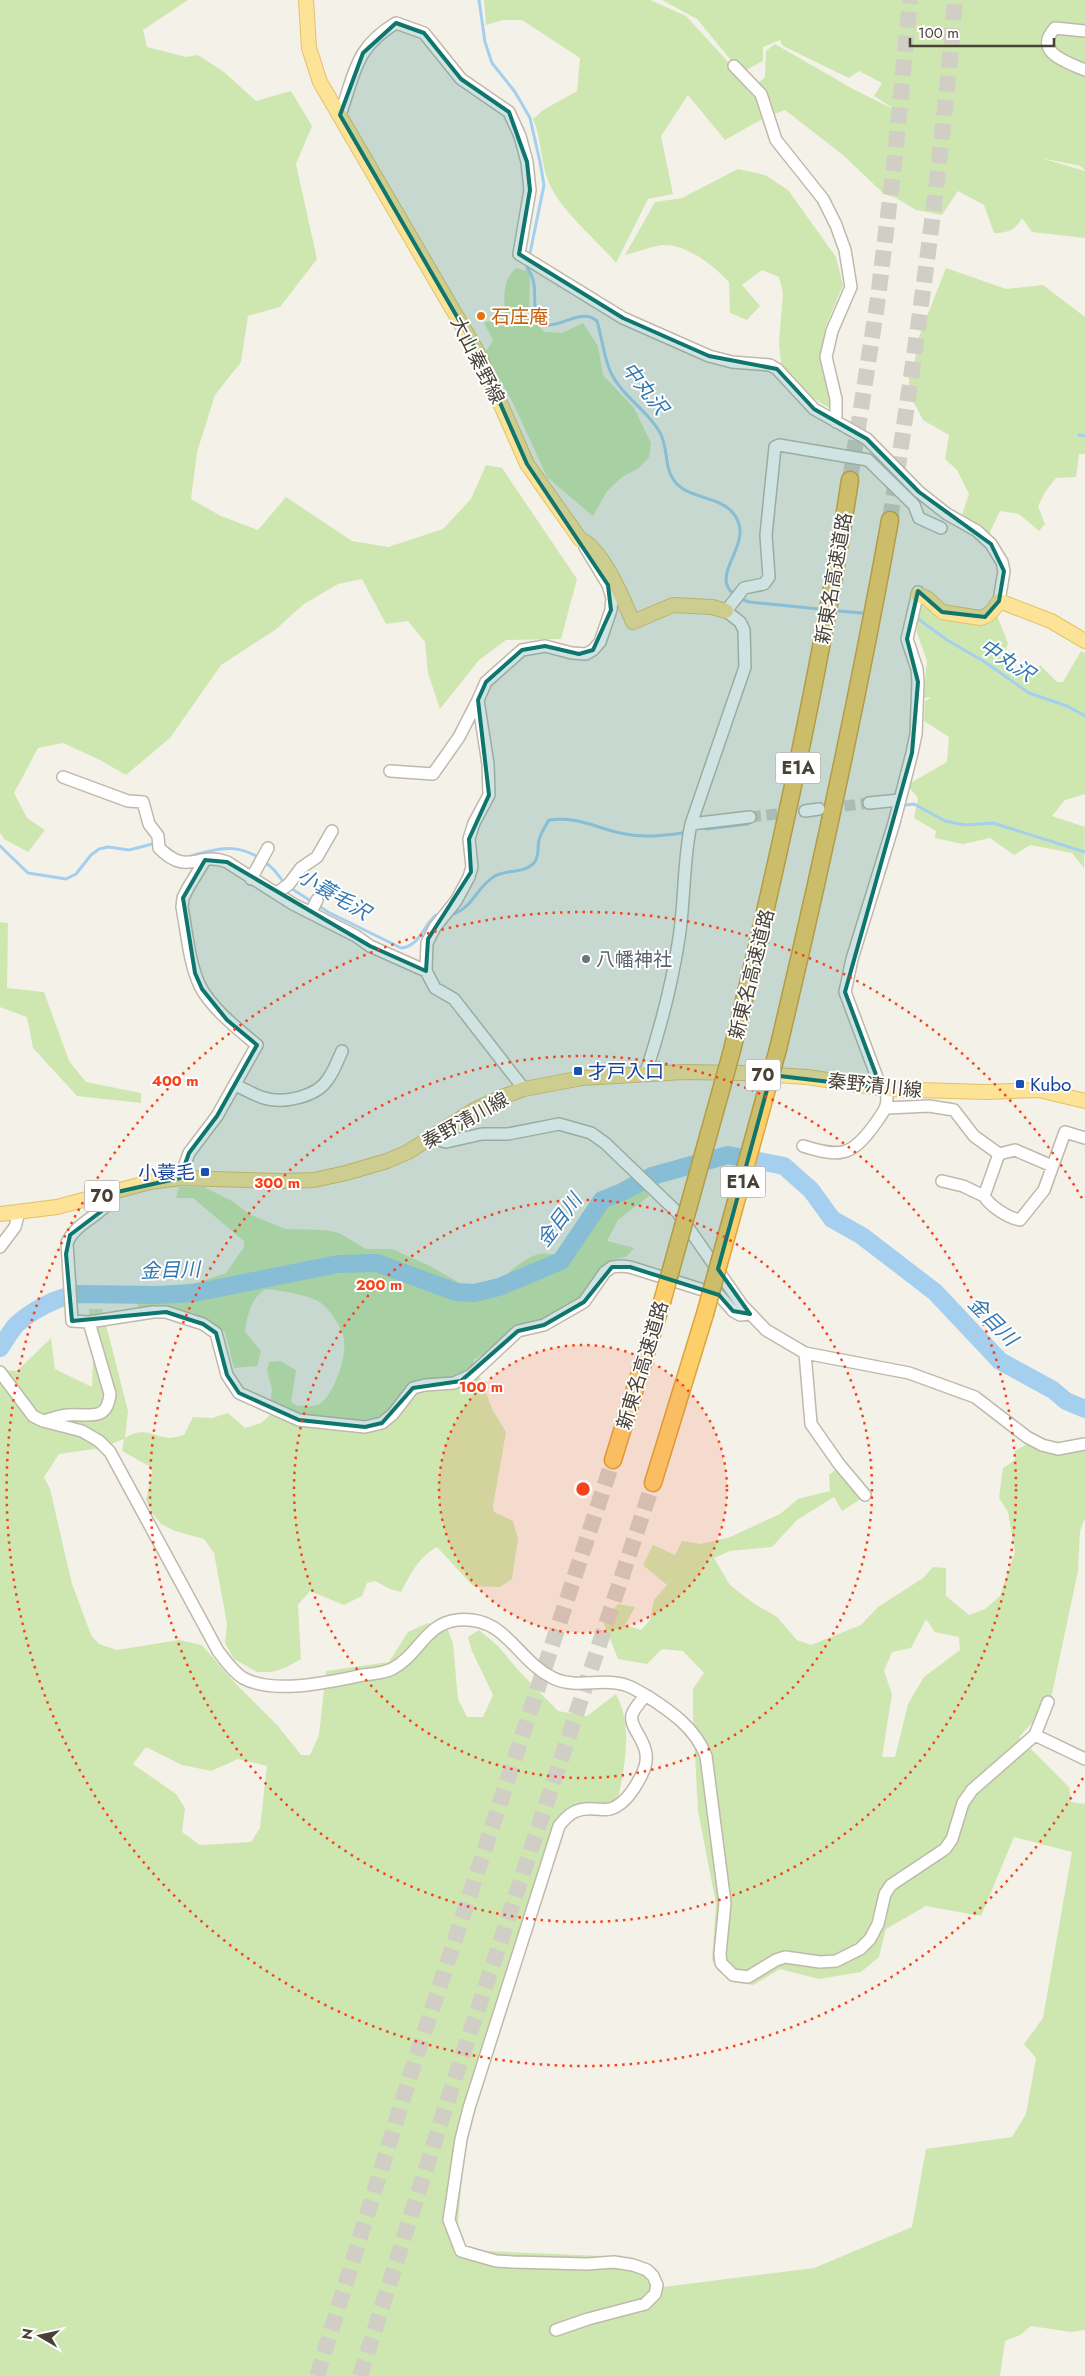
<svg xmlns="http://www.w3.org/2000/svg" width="1085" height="2376" viewBox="0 0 1085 2376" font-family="Jost,'Noto Sans JP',sans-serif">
<rect width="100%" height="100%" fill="#f4f1e8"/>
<path fill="#cee7b1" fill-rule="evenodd" d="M0,0H188L143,30L147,47L186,57L198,55L224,72L256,101L291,91L312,126L296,164L317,259L280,307L248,316L241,362L215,395L197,452L191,499L221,516L258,530L286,497L352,541L388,547L443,529L471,499L486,465L502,468L577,579L561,639L506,640L479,660L440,709L428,673L425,642L408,621L386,624L362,579L338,584L304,604L275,630L221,665L170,738L126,775L100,760L63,743L38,748L14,793L27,818L45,830L28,852L4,839L0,833Z
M484,0H650L686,16L741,76L748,92L765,77L766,51L775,44L853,89L899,112L874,96L882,83L859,71L849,78L783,46L780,40L763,47V61L746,70H739L697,19L662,0H1085V170L1080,166L1041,158L1085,171V238L1032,232L1022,218C1016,230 1007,233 994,233L984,205L958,191L942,215L916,210L896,198L884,194L843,155L785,110L764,118L725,140L688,95L661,136L673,194L648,199L616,263C596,239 561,211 549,183C540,162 542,139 533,119L543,110L577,91L580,58L522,20H503L486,25Z
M738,169L765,175L788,190L836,257L843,285L826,326L821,356L827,373L832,410L810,396L781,363L779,342L783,293L779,277L762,270L742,285L760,306L747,320L730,313L729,282C714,266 686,243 662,245C650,247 637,252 625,255L655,202L682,198Z
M516,268L530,272L529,314L544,332L562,333L583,323L598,346L603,375L634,408L651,443L649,457L639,468L622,477L607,491L593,516L547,477L514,405L485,353L493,340L484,323L505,316C504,297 502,281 516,268Z
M946,268L1006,289L1043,285L1085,317V454H1079L1076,477L1056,478L1045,492L1038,506L1045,524L1039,531L1019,514L1000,511L988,536L961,518L969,494L957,470L945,459L949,435L923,420L909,393V373L915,360L918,339Z
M920,599L942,612L995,611L1008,643L1003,660L1017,669L1036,673L1040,665L1057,682H1063L1081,651L1085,653V794L1065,800L1052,816L1085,827L1084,868L1072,853L1030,845L1014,855L990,838L963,844L935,838L936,831L914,818L918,798L907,785L947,762L949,737L924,721L925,701L932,697L923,698L927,661L917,633L916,613Z
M0,922L8,923L7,988L44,992L69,1061L86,1082L141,1093V1103L77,1096L33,1048L27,1017L0,1007Z
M640,1184L649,1196L618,1220L607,1241L634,1248L626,1257L611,1260L594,1276L578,1301L473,1360L493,1411L506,1432L493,1506L494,1512L513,1521L518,1539L512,1579L500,1587L473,1586L437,1547C418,1558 411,1573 401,1592L390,1589L375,1581L367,1583L362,1596L344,1605L310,1591L298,1605L301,1659L285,1668L272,1672H257L234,1659L225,1643L227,1624L214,1553L204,1539L175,1531L161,1524L152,1513L146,1500L152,1472L149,1466L122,1451L124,1439L101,1448L59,1454L44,1477L50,1489L72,1584L91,1635L99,1644L117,1650L179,1640L202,1645L235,1683L278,1726L301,1755H310L319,1735L326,1671L389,1662L408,1632L428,1623L448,1630L453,1644L458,1699L467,1717H483L493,1695L472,1651L468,1637L479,1630L497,1645L520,1672L558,1711L587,1716L616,1694C635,1731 623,1771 616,1810L576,1814L564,1827L465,2138L458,2224L465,2245L484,2251L624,2257L647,2263L658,2273L663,2287L814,2268L912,2227L926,2149L1012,2137L1026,2114L1036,2058L1024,2044L1043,2018L1072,1852L1014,1837L981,1916L926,1906L886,1929L879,1957L861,1972L819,1979L780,1969L753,1985L733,1982L718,1971L712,1960L716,1904L698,1811L693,1718V1689L704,1673L683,1651L662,1649L647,1664L618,1659L603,1621L618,1604L635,1607L625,1625L641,1630L650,1620L654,1600L667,1585L643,1565L653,1545L675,1555L682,1541L701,1544L730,1537L780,1514L798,1499L830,1491L829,1475L838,1468L862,1498L842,1511L834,1497L797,1520L772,1547L730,1551L714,1558L730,1585L753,1603L777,1617L797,1640L811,1645L861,1625L878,1607L923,1578L933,1567L946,1568V1596L969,1615L985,1609L1000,1596L1015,1552L1008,1512L999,1498L1003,1468L1015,1460V1451L1032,1441L1046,1451L1085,1440V1518L1080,1531L1078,1571L1046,1722L1032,1723L1019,1737L1069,1787L1071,1802L1085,1804V2330L1071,2332L1031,2326L1020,2335L1005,2341L1000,2376H0V1370L17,1371L51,1338L55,1369L92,1387L93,1359L89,1309H102L128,1411L125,1438C144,1427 149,1435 168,1438C173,1438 179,1436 184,1435L193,1417L212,1418L228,1413L245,1428L261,1423L269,1416L272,1389L267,1371L269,1362L280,1361L296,1370L291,1402L295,1405C304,1406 314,1408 321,1403C335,1392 349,1352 343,1335C340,1325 330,1310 321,1303C308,1294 282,1291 265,1289C251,1299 247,1315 245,1332L261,1351L257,1366L234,1368L225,1332L192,1312L139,1308L137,1304L155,1288L196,1283L226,1273L244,1247V1241L193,1198H176L179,1187H204L232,1201L251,1215L285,1229L325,1230L339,1233L366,1249H392L430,1266L461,1284L475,1300H485C496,1284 516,1262 536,1255C544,1252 552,1254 560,1255L577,1232L588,1211ZM926,1619L935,1632L959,1637L960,1650L924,1677L908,1704L895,1757H882L892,1694L884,1671L892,1652L911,1648ZM146,1747L182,1765L211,1771L238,1759L267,1766L260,1828L251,1842L200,1845L182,1832L185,1808L176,1794L133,1764Z"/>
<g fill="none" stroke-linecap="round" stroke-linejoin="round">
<path stroke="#a5cfef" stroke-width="3" d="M479,0L485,42L492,63L515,92L530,118L540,162L544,185L527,268C542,287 527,306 543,325C563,328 581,307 597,321C602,338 604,358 611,373C622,396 647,410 659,431C670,448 662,468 677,484C691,499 719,496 733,513C761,546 693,582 749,602L819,609
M1079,435L1085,436
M839,611L862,613
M917,618L947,640L985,662L1029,693L1067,706L1085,716
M906,805L914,804L945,821L965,825L993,823L1085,852
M706,829L748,824
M162,844L177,855
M0,846L28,873L66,879L76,874L91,855L99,849L108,847L129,850L156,843
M188,857C222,846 244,842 272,868C277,872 279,878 285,883
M289,887L328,912L401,948C419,947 423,926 436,915
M453,914C474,907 476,887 495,876C507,869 524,874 534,863C541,854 536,846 540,837C542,831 546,825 549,820C575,816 595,827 620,833C642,838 661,836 682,833"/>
<path stroke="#a5cfef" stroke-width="18" d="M0,1348C5,1341 10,1332 16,1325C32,1310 57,1297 79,1294L157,1295L194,1293L338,1264L377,1263L456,1292L474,1293L499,1287L561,1261L602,1200L622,1192L652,1176L728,1155L784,1166L811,1190L832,1219L862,1236L935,1292L1000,1361L1053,1390L1066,1401L1085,1409"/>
<path stroke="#d1cec5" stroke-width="11" stroke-dasharray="11 5.5" stroke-linecap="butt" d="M828,808L869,803
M750,817L805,811"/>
<path stroke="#d1cec5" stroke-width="16" stroke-dasharray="16 8" stroke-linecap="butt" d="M850,480L878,298L895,157L910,0
M890,520C916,347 941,174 955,0
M317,2376L412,2070L613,1460
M360,2376L452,2087L653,1483"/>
<defs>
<path id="minor" d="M1085,31L1055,28C1033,52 1066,62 1085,70
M734,66L761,94L776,140L823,199L836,225L845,250L851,287L832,331L826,357L836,399V422
M340,115C355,74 354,48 396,23L424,33L461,79L509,112L520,136L527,162L530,190L519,254L623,318L709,356L732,362L770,365L777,369L814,409L867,439L919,492L947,514L977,531L991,544L1002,562L1004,571L999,601
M390,771L433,774L459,737L478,700
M63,777L128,801L143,802L149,824L158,836L159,848C188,877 197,851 227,862L293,904L356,936L370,946L426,971
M869,803L900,800
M805,811L819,809
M691,824L750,817
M251,879L268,848
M277,893L289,884L301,868L317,857L332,831
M311,912L317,900
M645,1075C660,1030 672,984 679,938C685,900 683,861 691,824L745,667L744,630L740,622L726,611L744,588L764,584L769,577L766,535L775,447L779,445L868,460L914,505L919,518L941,528
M235,1085C245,1089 254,1095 264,1098C283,1104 317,1097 328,1079C334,1071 338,1060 342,1051
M881,1088L845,992L852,959L894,823L912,753L916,734L918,682L917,669L907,639L918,592
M524,1089L454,999L435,988L426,971L427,943L435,927L456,901L469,877L472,867L469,839L474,823L489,795L488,764L478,700L486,682L522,650L545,646L572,653L586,654L593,650L600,642L611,610L612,598L608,585L585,547
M887,1108L929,1106L954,1110L974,1136L999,1154
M432,1138L446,1142L482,1134H508L559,1124L591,1133L605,1143L678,1213L742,1305L766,1330L805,1353L909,1373L975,1397L1027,1437L1042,1445L1058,1449L1085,1444
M803,1146C841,1158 852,1156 875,1124C885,1110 889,1106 886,1089
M999,1154L984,1196C990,1206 1008,1218 1020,1220L1044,1190L1065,1132L1085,1138
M999,1154L1015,1150L1052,1166
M180,1178L189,1153L217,1116L257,1045C239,1030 211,1008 200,986C189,963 187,933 182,907L183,898L188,888L205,860
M942,1181L963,1186L984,1196
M108,1194L110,1202C97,1217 75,1224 67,1243L72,1321L89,1322L153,1312H166L203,1324L216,1333L227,1375L239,1393L299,1420L365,1427L382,1423L393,1414L413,1388L425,1385L454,1383L471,1375L518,1331L544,1325L584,1302L605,1272L612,1267L621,1266L630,1267L719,1295L733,1311L740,1315L750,1314
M0,1247L15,1227L19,1212
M805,1353L811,1424L839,1464L865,1495
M0,1372L33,1416L43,1421L82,1431L99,1441L110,1452L218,1651C225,1660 233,1672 243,1678C274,1695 330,1682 363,1675C372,1674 384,1673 392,1669C419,1655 425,1624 457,1620C506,1615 515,1659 553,1678C574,1688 594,1680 616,1683C628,1684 636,1690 647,1696C672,1712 695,1728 706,1756L725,1903L720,1954L721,1963L733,1975L748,1977L776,1960L785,1957L820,1962L836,1961L860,1949L870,1939L878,1924L885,1894L891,1885L945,1849L952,1839L963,1803L972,1790L1035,1735L1048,1702
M47,1420C53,1418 60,1416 67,1415C88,1413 107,1423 110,1394L89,1322
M1035,1735L1085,1759
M556,2330L588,2319L645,2304L655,2294L657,2285L653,2276L647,2270L633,2265L614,2262L587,2264L513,2262L496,2261L461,2251L449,2220L461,2139L469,2108L559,1826C569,1813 578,1807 595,1809C600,1809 605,1810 610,1809C624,1805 635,1788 641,1776C658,1746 628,1731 632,1715C634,1708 641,1701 645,1696"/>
<path id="major" d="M306,0L309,48L320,82L478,353L527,464L580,539C603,549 623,599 633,622L673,605L712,607L726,611
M918,595L927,598L942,612L980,618C989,616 995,609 999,601L1051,621L1085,641
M0,1214L57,1207L150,1182L180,1178L282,1181L314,1180L346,1173L387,1161L408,1152L474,1110L502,1097L524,1089L582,1078L684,1072L742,1073L807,1077L886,1089L986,1092L1039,1090L1085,1101"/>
<path id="highway" d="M778,1049C820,873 858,698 890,520
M731,1054C778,864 820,673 850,480
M613,1460L662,1302
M653,1483L705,1314"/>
</defs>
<use href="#minor" stroke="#bfb9ab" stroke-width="14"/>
<use href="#major" stroke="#e2c168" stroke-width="16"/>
<use href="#highway" stroke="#dba53b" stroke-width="19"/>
<use href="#minor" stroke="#fff" stroke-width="11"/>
<use href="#major" stroke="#fde398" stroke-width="14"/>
<use href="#highway" stroke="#fccf6b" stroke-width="16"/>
<defs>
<path id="highway-bridge" d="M662,1302L731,1054
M705,1314L778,1049"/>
</defs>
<use href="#highway-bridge" stroke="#dba53b" stroke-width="19" stroke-linecap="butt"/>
<use href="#highway-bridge" stroke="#fccf6b" stroke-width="16"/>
</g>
<path fill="#0f766e" fill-opacity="0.2" stroke="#0f766e" stroke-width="4" stroke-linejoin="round" d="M396,23L424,33L461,79L509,112L527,162L530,190L519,254L623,318L709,356L777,369L814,409L867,439L919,492L991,544L1004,571L999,601L985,617L942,612L918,591L907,639L918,682L912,753L845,992L881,1088L771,1075L718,1269L750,1314L733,1311L719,1295L630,1267H612L584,1302L544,1325L518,1331L461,1381L413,1388L382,1423L365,1427L299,1420L239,1393L227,1375L216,1333L203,1324L166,1312L72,1321L66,1254L70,1235L103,1210L110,1202L108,1194L180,1178L189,1153L217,1116L257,1045L227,1020L202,989L195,973L183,898L205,860L227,862L370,946L426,971L428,939L471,872L469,839L489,795L478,700L486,682L522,650L545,646L579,654L593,650L611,610L608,585L527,464L478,353L340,115L363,53Z"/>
<circle cx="583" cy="1489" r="144" fill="#f7431c" fill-opacity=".12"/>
<g fill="none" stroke="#f7431c" stroke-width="2.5" stroke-dasharray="2.5 5">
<circle cx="583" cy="1489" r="144"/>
<circle cx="583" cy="1489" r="289"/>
<circle cx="583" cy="1489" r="433"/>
<path d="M1083 1778A577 577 0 1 1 1083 1200"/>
</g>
<circle fill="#e8710a" stroke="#fff" stroke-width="2" cx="481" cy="316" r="5"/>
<circle fill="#6b7280" stroke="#fff" stroke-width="2" cx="586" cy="959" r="5"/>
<g fill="#1a4fb4" stroke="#fff" stroke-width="2">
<rect x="573" y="1066" width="10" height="10" rx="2.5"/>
<rect x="1015" y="1079" width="10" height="10" rx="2.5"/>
<rect x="200" y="1167" width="10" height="10" rx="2.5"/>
</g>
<g text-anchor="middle" stroke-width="4" stroke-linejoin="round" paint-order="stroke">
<g fill="#fff" stroke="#7e7a73" stroke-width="1">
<rect x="775.5" y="752.5" width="45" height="31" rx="4"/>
<rect x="745.5" y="1059.5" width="35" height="31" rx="4"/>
<rect x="720.5" y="1166.5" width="45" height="31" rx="4"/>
<rect x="84.5" y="1180.5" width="35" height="31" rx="4"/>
</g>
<g font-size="18" font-weight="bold" fill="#474137">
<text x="798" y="774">E1A</text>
<text x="763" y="1081">70</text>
<text x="743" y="1188">E1A</text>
<text x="102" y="1202">70</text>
</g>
<g font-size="19" fill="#c56008" stroke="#fff" text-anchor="start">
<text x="491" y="323">石庄庵</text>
</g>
<g font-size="19" fill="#474137" stroke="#fff">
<text transform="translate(478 360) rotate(63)" y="7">大山秦野線</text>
<text transform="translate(833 578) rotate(-80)" y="7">新東名高速道路</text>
<text transform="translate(751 974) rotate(-76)" y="7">新東名高速道路</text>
<text transform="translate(875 1085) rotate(6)" y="7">秦野清川線</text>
<text transform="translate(465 1120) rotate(-29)" y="7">秦野清川線</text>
<text transform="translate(642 1365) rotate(-73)" y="7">新東名高速道路</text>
</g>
<g font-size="19" fill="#5b616d" stroke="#fff" text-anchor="start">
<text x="596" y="966">八幡神社</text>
</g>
<g font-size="19" fill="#164399" stroke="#fff" text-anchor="start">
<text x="588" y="1078">才戸入口</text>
<text x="1030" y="1091">Kubo</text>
<text x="195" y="1179" text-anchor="end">小蓑毛</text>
</g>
<g font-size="20" font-style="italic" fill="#3178b2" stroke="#fff">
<text transform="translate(645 388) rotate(52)" y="7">中丸沢</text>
<text transform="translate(1007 660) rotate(33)" y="7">中丸沢</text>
<text transform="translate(334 894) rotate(31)" y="7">小蓑毛沢</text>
<text transform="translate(559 1220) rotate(-53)" y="7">金目川</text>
<text transform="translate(170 1270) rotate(-2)" y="7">金目川</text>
<text transform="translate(993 1321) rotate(45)" y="7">金目川</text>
</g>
</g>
<circle cx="583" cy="1489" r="8" fill="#f7431c" stroke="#fff" stroke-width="2.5"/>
<g font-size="15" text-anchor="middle" font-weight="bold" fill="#f7431c" stroke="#fff" stroke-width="4" stroke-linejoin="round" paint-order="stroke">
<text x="175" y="1086">400 m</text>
<text x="277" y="1188">300 m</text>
<text x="379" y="1290">200 m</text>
<text x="481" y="1392">100 m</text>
</g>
<g transform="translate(40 2336) rotate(279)" stroke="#ffffff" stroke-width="4" paint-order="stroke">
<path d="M0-4L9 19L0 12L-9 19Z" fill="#474137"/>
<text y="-8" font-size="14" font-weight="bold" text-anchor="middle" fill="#474137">N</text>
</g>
<path d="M910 38v8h144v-8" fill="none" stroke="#474137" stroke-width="2.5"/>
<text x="918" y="38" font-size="15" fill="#474137" stroke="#ffffff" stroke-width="4" paint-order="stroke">100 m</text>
</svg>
